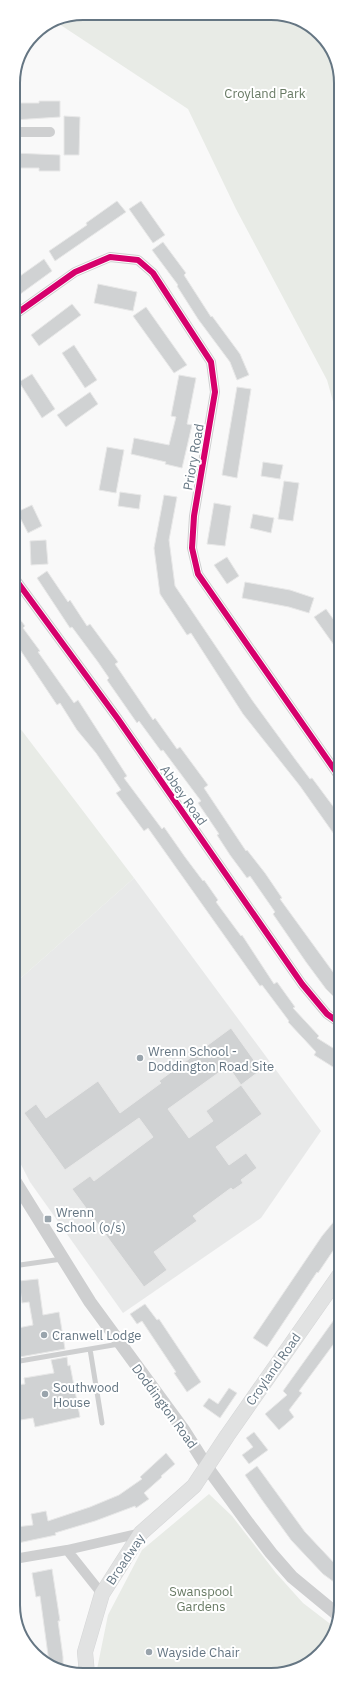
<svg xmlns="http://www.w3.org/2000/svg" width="354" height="1688" viewBox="0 0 354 1688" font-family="'IBM Plex Sans',sans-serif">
<rect width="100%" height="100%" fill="#f9f9f9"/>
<path fill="#e8e9e9" d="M134,878L321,1131L261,1218L123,1313L30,1182L13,1149V985Z"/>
<path fill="#e8ebe6" d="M289,15L324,37L340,74L341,430L327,380L236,209L188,109L53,20L56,18Z
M13,719L134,878L13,985Z
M209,1494L232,1516L276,1573L303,1603L333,1626L321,1654L280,1674H96L108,1615L142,1550Z"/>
<path fill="#d0d2d3" stroke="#e8e8e8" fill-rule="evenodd" d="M39,101H60V117L13,120V103H39Z
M64,116L80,117L79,155H64Z
M13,153L60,155V171H39V168H13Z
M117,201L126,212L55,261L49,251L87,225L86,223Z
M141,201L165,235L153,243L129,209Z
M163,242L186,273L184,275L211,317L212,316L240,354L249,375L237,380L230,362L198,319L177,286L178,285L152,250Z
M44,259L52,271L19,295L13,288V281Z
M98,284L137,292L133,311L94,303Z
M72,304L81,315L39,346L31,335Z
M146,307L187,365L174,373L133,316Z
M74,345L97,380L85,388L62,353Z
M32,374L55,409L42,418L19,382Z
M179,375L196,378L187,424L192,425L182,468L165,464L166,462L131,454L134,438L169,445L176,417L171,416Z
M237,387L251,389L237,478L222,475Z
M90,392L98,404L66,427L57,415Z
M107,447L124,450L116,493L99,490Z
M263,462L283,465L280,479L261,476Z
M284,481L299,483L293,521L278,519Z
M120,492L141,495L139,509L118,506Z
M164,495L177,497L169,540L175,586L252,700L295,759L310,779L312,778L341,817V844L300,786L243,714L191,633L187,635L160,594L154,548Z
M214,503L231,506L225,546L207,544Z
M32,505L42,526L28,533L17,512Z
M253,514L274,518L271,533L250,528Z
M46,540L48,564L31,565L30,541Z
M227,557L239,576L227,584L214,565Z
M47,571L68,602L70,600L87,626L90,624L118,662L115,664L153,720L155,718L177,749L180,747L208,785L204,788L246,851L247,850L265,873L282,898L280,899L341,983V1004L326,989L306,962L273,914L275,912L250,876L247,878L230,855L217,835L219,834L198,803L201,801L189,785L163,750L161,751L139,721L137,723L107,680L109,678L98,662L72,627L70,628L37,578Z
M245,582L290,590L314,598L309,613L289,607L242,598Z
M326,609L341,630V655L314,617Z
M13,610L25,626L23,628L40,651L38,652L74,703L78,700L127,776L124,778L162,829L164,827L185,857L203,881L204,880L218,900L216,902L241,936L242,935L274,984L277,982L295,1007L293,1008L319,1036L317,1038L341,1053V1072L314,1055L316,1052L288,1022L289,1021L262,985L260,986L148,828L144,831L116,793L121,790L96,753L77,730L60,703L57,705L13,639Z
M231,1028L261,1070L241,1085L262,1114L216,1147L229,1165L246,1153L257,1168L241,1180L243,1183L233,1190L231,1188L193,1216L197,1221L154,1252L167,1270L144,1287L72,1189L90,1176L94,1181L153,1137L139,1118L65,1170L24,1113L36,1104L46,1118L98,1081L120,1113L161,1083L159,1081ZM228,1066L241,1085L206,1111L213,1121L189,1138L168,1109Z
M341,1213V1239L318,1273L317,1272L267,1347L253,1338L322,1236Z
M38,1279L43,1315L59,1312L65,1349L14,1358L13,1329L33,1325L29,1302L22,1303L19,1281Z
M145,1304L157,1320L159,1319L201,1382L187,1392L174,1373L176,1372L142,1321L137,1324L130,1314Z
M341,1310V1334L299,1391L302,1393L289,1410L294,1417L279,1430L265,1414L287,1395L283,1391Z
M67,1357L68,1366L70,1365L80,1417L35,1427L33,1418L14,1421V1385L25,1384L24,1378L54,1373L51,1360Z
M229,1388L237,1393L220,1418L203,1406L209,1398L218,1404Z
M254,1432L268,1450L249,1464L242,1455L253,1447L246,1438Z
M166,1453L175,1464L161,1476L162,1477L144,1493L149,1499L136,1508L135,1506L95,1521L55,1533L56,1535L18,1543L16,1527L33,1525L31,1514L46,1511L48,1521L90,1507L119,1495L142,1479L140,1477Z
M257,1466L305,1532L336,1565L341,1558V1587L323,1574L291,1540L262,1500L245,1475Z
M52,1569L60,1621H58L63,1657V1670L49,1662L40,1596L36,1597L32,1573Z"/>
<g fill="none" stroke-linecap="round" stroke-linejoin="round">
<defs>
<path id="secondary" d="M87,1674L85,1652L102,1594L141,1533L194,1486L227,1436L341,1273"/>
</defs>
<use href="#secondary" stroke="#d5d6d7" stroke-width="16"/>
<path stroke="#cecfd0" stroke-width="5" d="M13,1266L62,1259
M90,1349L102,1423
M14,1362L119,1344"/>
<path stroke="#cecfd0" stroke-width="10" d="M13,132H50
M13,316L75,272L110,257L138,260L153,273L211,362L215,392L194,516L192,548L198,574L341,779
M13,576L118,719L302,984L327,1014L341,1024
M67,1550L141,1533
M14,1559L67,1550L102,1594"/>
<path stroke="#cecfd0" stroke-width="13" d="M13,1178L90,1302L183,1429L207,1467L248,1523L271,1553L292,1577L338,1615"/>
<use href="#secondary" stroke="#e1e2e2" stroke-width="15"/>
<defs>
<path id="cycleway" d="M13,316L75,272L110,257L138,260L153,273L211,362L215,392L194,516L192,548L198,574L341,779
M13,576L118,719L302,984L327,1014L341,1024"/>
</defs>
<use href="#cycleway" stroke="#fff" stroke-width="8"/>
<use href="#cycleway" stroke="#d6006c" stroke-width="6"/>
</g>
<g fill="#99a4ac" stroke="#fff" stroke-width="1.5">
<circle cx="140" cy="1058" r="4"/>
<rect x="44" y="1215" width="8" height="8" rx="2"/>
<circle cx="44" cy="1335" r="4"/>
<circle cx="45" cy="1394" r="4"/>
<circle cx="149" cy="1652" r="4"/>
</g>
<g text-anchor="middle" stroke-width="4" stroke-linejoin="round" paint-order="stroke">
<g font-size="13" fill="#687a64" stroke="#fff">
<text x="265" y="98">Croyland Park</text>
<text x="201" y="1596">Swanspool<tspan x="201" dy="15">Gardens</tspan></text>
</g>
<g font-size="13" fill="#657683" stroke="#fff">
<text transform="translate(193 457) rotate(-80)" y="5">Priory Road</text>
<text transform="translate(184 795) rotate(55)" y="5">Abbey Road</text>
<text transform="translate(273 1369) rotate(-55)" y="5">Croyland Road</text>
<text transform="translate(165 1406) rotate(54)" y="5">Doddington Road</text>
<text transform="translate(125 1559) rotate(-56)" y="5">Broadway</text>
</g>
<g font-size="13" fill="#657683" stroke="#fff" text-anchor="start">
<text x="148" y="1056">Wrenn School -<tspan x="148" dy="15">Doddington Road Site</tspan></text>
<text x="56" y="1217">Wrenn<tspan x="56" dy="15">School (o/s)</tspan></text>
<text x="52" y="1340">Cranwell Lodge</text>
<text x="53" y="1392">Southwood<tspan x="53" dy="15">House</tspan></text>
<text x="157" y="1657">Wayside Chair</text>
</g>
</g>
<path d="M0 0H354V1688H0ZM83 20H271A63 63 0 0 1 334 83V1605A63 63 0 0 1 271 1668H83A63 63 0 0 1 20 1605V83A63 63 0 0 1 83 20Z" fill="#fff" fill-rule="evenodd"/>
<path fill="none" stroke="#657683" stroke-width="2" d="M83 20H271A63 63 0 0 1 334 83V1605A63 63 0 0 1 271 1668H83A63 63 0 0 1 20 1605V83A63 63 0 0 1 83 20Z"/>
</svg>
